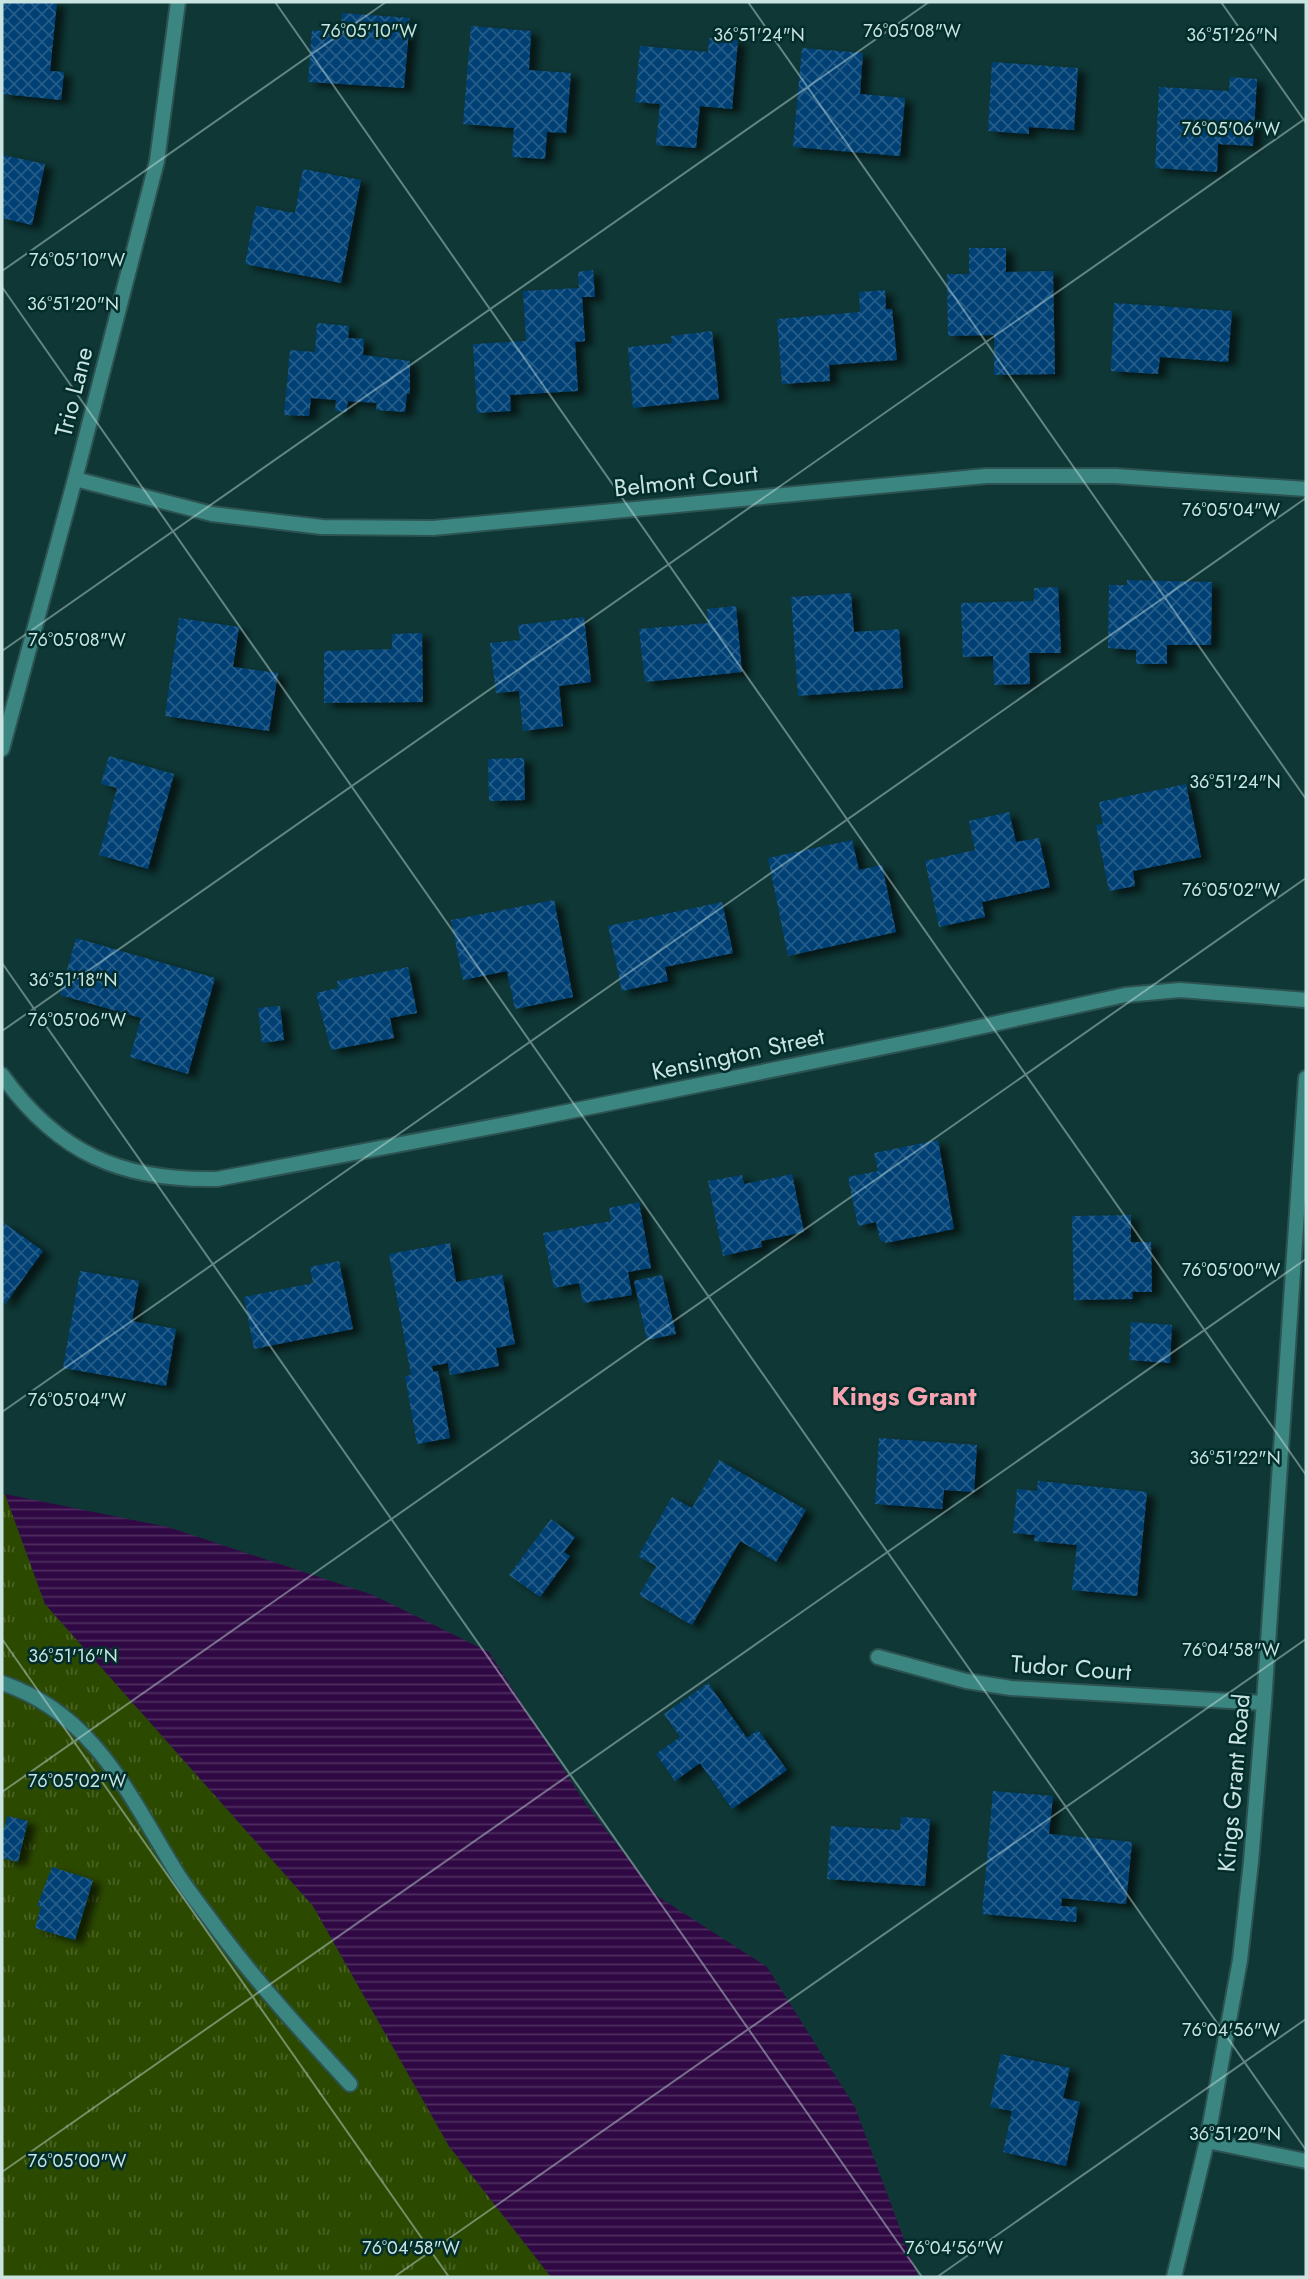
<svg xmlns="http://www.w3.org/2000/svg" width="1308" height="2279" viewBox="0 0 1308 2279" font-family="Jost,sans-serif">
<defs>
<pattern id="park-tufts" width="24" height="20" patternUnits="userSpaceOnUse" patternTransform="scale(1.75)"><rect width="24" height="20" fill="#2c4900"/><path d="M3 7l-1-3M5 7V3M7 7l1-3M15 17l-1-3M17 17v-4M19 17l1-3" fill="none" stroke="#496325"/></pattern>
<pattern id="water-rules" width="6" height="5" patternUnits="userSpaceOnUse" patternTransform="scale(1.75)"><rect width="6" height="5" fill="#300944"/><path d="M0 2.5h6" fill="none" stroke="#4d2d5f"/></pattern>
<pattern id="building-cross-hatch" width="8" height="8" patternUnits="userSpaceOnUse" patternTransform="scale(1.75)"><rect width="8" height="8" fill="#014174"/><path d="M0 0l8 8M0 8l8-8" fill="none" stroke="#255c88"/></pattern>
<filter id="shadow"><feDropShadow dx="8" dy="4.5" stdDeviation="3.5" flood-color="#0009"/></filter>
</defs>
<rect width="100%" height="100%" fill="#0e3735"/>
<path fill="url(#park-tufts)" d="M2,1494H5L45,1604L313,1906L449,2146L551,2277H2Z"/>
<path fill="url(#water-rules)" d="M5,1494L168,1527L373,1595L489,1652L585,1803L657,1896L767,1967L855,2107L918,2277H551L449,2146L313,1906L45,1604Z"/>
<path fill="url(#building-cross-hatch)" filter="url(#shadow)" d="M3,2H57L50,71L64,72L61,100L2,94Z
M342,13L410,18L404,88L308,82L312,30L341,33Z
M471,26L531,31L529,70L571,73L566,133L547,132L545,159L512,157L514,128L463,124Z
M709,38L738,40L732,109L700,106L696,148L656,145L660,104L635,102L640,46L708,52Z
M802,48L863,53L860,94L905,98L900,156L793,147Z
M992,62L1078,68L1074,130L1029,127V134L988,131Z
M1230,77L1257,79L1253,146L1218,144L1217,172L1155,168L1159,87L1229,91Z
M2,155L45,164L32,225L2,218Z
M303,169L361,180L341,283L245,264L256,206L295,213Z
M969,248H1006V272L1053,271L1055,374L994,375V335L948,336L947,274H969Z
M593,270L595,297H582L585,341L575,342L578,391L510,395L511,411L477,413L473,344L526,341L523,291L579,288L578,272Z
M885,290L886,309H892L897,360L829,365L830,381L782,384L777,319L860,312L859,292Z
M1114,303L1232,311L1228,362L1160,357L1158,374L1111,371Z
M317,323L349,326L348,338L364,339L363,355L410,361V394L407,393L405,412L376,410L377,403L348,401L346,412L335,411L336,400L311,398L309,416L284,415L290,350L315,352Z
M712,331L719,399L633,408L628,347L672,343L671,336Z
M1127,580L1212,582L1211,645H1167V664H1136V650L1108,648L1109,585H1127Z
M1058,587L1061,653H1029L1030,684L994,685L993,656L963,657L961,603L1034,601V588Z
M851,593L854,632L899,629L903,688L798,696L791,597Z
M736,606L742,672L645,682L639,629L708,623L707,609Z
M584,617L591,682L559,686L563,726L523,731L519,691L496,693L490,643L520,640L518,625Z
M179,618L239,627L233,667L278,673L269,731L165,716Z
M422,633L423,702L324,703V651L392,649V634Z
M109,756L174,774L148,869L99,855L117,788L101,784Z
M524,758L525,800L489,801L488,759Z
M1186,784L1201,857L1133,871L1135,886L1109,891L1096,825L1103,824L1099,802Z
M1009,812L1016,842L1039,838L1050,887L982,902L985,917L939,927L925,861L975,850L969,821Z
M852,840L859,870L882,865L896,932L788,956L768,858Z
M554,900L573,997L515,1009L507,971L463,980L451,920Z
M722,902L733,953L665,967L668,981L622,991L608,926Z
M76,938L215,978L188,1074L130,1057L141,1018L60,995Z
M408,967L417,1013L390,1018L394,1038L331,1050L316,993L338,988L337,981Z
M280,1006L284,1040L262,1043L258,1008Z
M938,1140L954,1229L886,1243L880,1240L876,1222L858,1226L848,1177L878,1171L874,1153Z
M792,1174L804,1232L761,1241L762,1247L723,1256L708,1181L742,1175L744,1184Z
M639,1202L651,1268L628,1272L632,1295L583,1303L579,1283L554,1288L543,1233L611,1221L609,1208Z
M1131,1215V1242H1151L1152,1292H1132L1133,1299L1074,1300L1072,1216Z
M4,1223L43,1251L5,1304L2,1302V1226Z
M450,1243L456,1282L502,1274L515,1344L496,1348L499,1366L450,1375L448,1363L432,1366L433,1372L438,1371L450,1438L417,1444L405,1376L411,1375L389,1254Z
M339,1261L353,1329L254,1349L244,1297L313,1283L310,1267Z
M80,1271L139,1281L132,1321L176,1329L166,1386L63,1368Z
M662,1275L676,1334L647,1340L634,1281Z
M1131,1322L1172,1325L1170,1363L1129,1360Z
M879,1438L977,1445L974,1492L944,1490L942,1509L875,1504Z
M719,1460L806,1510L776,1562L740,1541L692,1625L639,1595L656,1566L638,1556L672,1497L692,1508Z
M1038,1481L1147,1492L1137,1596L1072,1590L1077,1545L1034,1541L1035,1535L1013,1533L1017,1489L1037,1491Z
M551,1519L575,1537L564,1552L570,1556L540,1597L509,1575Z
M708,1683L747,1738L758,1730L787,1770L732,1809L700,1763L675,1781L656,1754L680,1737L664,1714Z
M993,1791L1053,1796L1049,1834L1132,1842L1126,1904L1062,1898L1061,1906L1077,1907L1076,1922L982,1914Z
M7,1816L28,1821L18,1862L2,1858V1838Z
M901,1817L930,1819L925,1886L827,1879L831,1826L900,1830Z
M52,1867L93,1880L75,1940L35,1928L41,1906H37Z
M1001,2054L1070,2068L1063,2098L1080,2102L1066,2166L1003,2152L1012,2111L990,2107Z"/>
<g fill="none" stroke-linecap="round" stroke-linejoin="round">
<defs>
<path id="service" d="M2,1683C97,1715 131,1800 180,1878C192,1896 206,1913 218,1930C259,1985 304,2034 350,2084"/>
<path id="minor" d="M75,479L212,514L322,527L433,528L986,476H1115L1306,489
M2,749L75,479L157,161L178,2
M2,1075C58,1153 121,1181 217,1179L522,1121L943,1035L1125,995L1180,990L1306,1000
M878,1657L966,1681L1011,1688L1264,1703
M1207,2141L1306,2161
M1174,2277L1207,2141L1240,1960L1251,1862L1264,1703L1306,1078"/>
</defs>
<use href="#service" stroke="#2c5351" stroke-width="18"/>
<use href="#minor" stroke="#2c5351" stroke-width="18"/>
<use href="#service" stroke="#3c8682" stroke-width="14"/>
<use href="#minor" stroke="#3c8682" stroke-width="14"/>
</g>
<path fill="none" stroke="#cae4e2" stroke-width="2" stroke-opacity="0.45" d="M275,2L1306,1475M748,2L1306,799M1221,2L1306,123M2,271L386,2M2,287L1306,2150M2,651L929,2M2,963L922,2277M2,1031L1306,118M2,1412L1306,498M2,1639L449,2277M2,1792L1306,878M2,2172L1306,1259M394,2277L1306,1639M937,2277L1306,2019"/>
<g text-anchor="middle" stroke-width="5" stroke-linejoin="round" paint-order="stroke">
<g font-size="24" fill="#cae4e2" stroke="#022d2b">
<text transform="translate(74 392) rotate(-76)" y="8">Trio Lane</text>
<text transform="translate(686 481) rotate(-6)" y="8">Belmont Court</text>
<text transform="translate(738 1054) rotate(-12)" y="8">Kensington Street</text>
<text transform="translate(1071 1668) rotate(4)" y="8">Tudor Court</text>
<text transform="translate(1234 1783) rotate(-85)" y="8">Kings Grant Road</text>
</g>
<g font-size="26" font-weight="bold" fill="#f7a3af" stroke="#022d2b">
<text x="904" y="1405">Kings Grant</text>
</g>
</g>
<g font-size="18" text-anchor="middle" fill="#cae4e2" stroke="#022d2b" stroke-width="5" stroke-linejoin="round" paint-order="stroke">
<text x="369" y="37">76°05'10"W</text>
<text x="912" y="37">76°05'08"W</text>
<text x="759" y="41">36°51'24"N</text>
<text x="1232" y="41">36°51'26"N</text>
<text x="1231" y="135">76°05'06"W</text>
<text x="77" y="266">76°05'10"W</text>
<text x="73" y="310">36°51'20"N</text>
<text x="1231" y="516">76°05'04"W</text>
<text x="77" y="646">76°05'08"W</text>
<text x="1235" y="788">36°51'24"N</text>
<text x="1231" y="896">76°05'02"W</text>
<text x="73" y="986">36°51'18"N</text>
<text x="77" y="1026">76°05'06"W</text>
<text x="1231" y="1276">76°05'00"W</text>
<text x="77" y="1406">76°05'04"W</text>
<text x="1235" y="1464">36°51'22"N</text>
<text x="1231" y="1656">76°04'58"W</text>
<text x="73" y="1662">36°51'16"N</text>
<text x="77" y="1787">76°05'02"W</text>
<text x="1231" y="2036">76°04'56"W</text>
<text x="1235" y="2140">36°51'20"N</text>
<text x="77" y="2167">76°05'00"W</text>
<text x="411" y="2254">76°04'58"W</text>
<text x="954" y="2254">76°04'56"W</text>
</g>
<rect width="1308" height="2279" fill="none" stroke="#cae4e2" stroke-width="7"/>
</svg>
